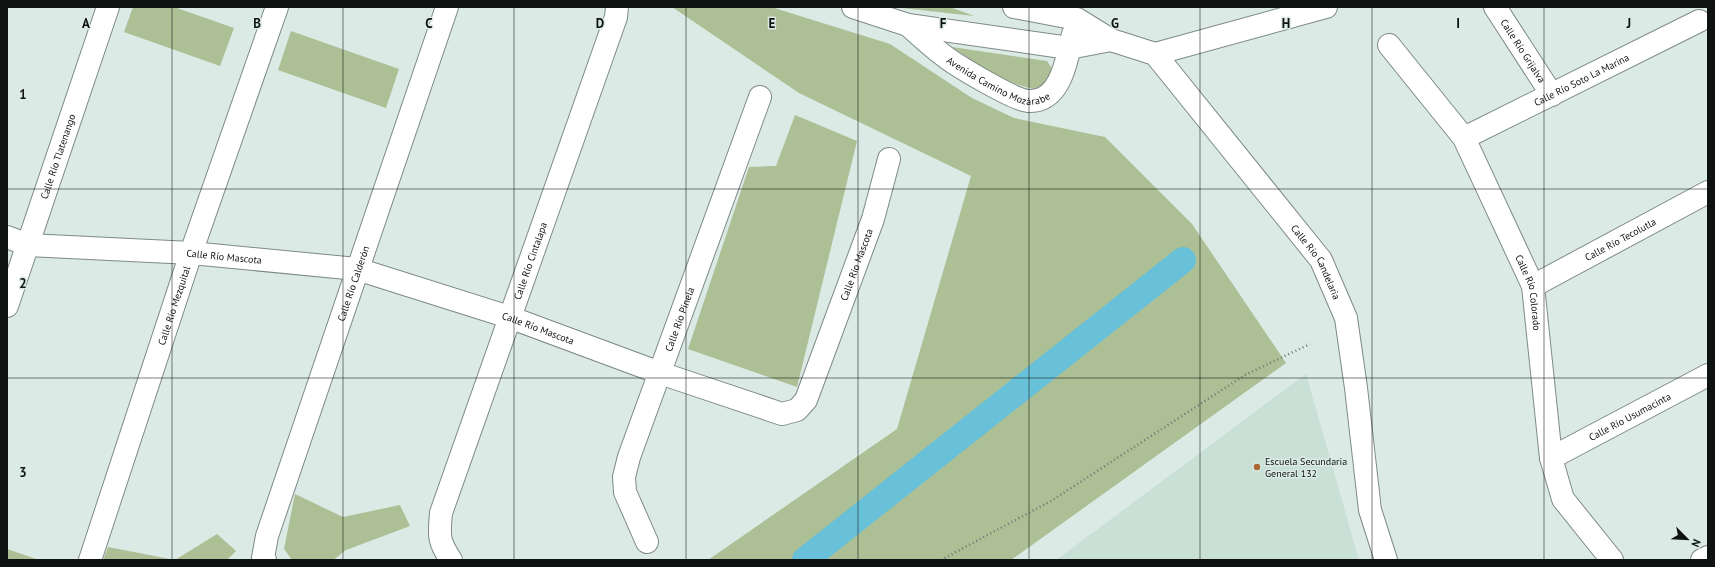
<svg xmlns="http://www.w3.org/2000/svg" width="1715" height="567" viewBox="0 0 1715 567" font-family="'PT Sans',sans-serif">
<rect width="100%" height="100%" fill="#dbeae4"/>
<path fill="#c9e0d7" d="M1306,374L1359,560H1056Z"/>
<path fill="#adbf95" d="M133,7H174L234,28L220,66L124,32Z
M672,7H771L890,44L972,98L1014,118L1105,137L1192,224L1286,363L1011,560H708L897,429L971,176L799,93Z
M898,7H950L974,16L902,8Z
M291,31L399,69L386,108L278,70Z
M952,47L1047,61L1054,72L1039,90C1004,84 981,67 952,47Z
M795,115L857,141L797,387L688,349L749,167L776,166Z
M295,494L343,517L400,505L410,526L346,550L333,560H292L284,549Z
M217,534L236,551L227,560H103L108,547L175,560Z
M7,549L39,560H7Z"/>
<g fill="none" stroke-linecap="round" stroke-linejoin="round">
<path stroke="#68c1d9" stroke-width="26" d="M805,560L1183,260"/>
<defs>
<g id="minor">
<path d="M853,7L908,25L1069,48L1111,40"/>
<path id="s1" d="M1014,7L1077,19L1111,40L1155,54L1321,260L1346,318L1356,388L1370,510L1386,560"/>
<path id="s2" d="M1495,7L1552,95"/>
<path id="s3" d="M908,25C919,35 931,46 943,55C955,65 1014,100 1028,101C1032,101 1040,100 1043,98C1063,89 1068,53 1073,34"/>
<path id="s4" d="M1389,45L1464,138L1533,286L1551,458L1563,499L1612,560"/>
<path d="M1155,54L1326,7"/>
<path id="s5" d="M1464,138L1699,21"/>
<path id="s6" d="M7,237L28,245L191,253L357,269L509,317L660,373L782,414L797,410L806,400L873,219L889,159"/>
<path id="s7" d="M1533,286L1708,192"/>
<path id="s8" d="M7,306L108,7"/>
<path id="s9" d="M1551,458L1708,375"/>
<path id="s10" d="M647,542L625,492L624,477L629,457L760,97"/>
<path id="s11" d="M90,560L191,253L277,7"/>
<path id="s12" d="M265,560L263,558L267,536L447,7"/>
<path id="s13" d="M451,560C438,541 439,535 441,513L616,17L617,7"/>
<path d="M1702,560L1708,557"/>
</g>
</defs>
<use href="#minor" stroke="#7d8a86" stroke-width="24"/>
<path stroke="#6d7773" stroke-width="2.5" stroke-dasharray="1 3" stroke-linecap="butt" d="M941,560L1051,501L1245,375L1310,344"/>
<use href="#minor" stroke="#fff" stroke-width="22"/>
</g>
<path fill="none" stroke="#0e1311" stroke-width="1" stroke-opacity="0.55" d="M172,7V560M343,7V560M514,7V560M686,7V560M858,7V560M1029,7V560M1200,7V560M1372,7V560M1544,7V560M7,189H1708M7,378H1708"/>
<circle fill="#ab6a34" stroke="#dbeae4" stroke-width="1.5" cx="1257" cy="467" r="4"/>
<g text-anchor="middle" stroke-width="3" stroke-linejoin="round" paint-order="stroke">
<g font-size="10" fill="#0e1311" stroke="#dbeae4">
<text dy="4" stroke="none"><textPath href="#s2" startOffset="52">Calle Río Grijalva</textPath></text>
<text dy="4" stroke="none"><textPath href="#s3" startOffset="109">Avenida Camino Mozárabe</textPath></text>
<text dy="4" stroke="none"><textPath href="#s5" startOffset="131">Calle Río Soto La Marina</textPath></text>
<text dy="4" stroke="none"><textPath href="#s8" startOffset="158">Calle Río Tlatenango</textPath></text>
<text dy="4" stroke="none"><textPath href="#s7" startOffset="99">Calle Río Tecolutla</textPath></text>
<text dy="4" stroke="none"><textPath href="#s6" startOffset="219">Calle Río Mascota</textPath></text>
<text dy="4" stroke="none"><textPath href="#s13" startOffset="317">Calle Río Cintalapa</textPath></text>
<text dy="4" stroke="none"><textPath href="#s1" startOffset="414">Calle Río Candelaria</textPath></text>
<text dy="4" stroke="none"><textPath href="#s6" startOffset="975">Calle Río Mascota</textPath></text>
<text dy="4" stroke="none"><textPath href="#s12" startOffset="292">Calle Río Calderón</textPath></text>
<text dy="4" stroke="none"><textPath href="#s4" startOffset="288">Calle Río Colorado</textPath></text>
<text dy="4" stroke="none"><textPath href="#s11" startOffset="268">Calle Río Mezquital</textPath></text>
<text dy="4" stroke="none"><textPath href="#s10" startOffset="237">Calle Río Pinela</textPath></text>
<text dy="4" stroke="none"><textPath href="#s6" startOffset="543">Calle Río Mascota</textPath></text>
<text dy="4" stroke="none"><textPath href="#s9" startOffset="89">Calle Río Usumacinta</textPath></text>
</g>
<g font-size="10" fill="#0e1311" stroke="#dbeae4" text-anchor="start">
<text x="1265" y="465">Escuela Secundaria<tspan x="1265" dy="12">General 132</tspan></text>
</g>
</g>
<g font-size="13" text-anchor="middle" font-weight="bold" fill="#0e1311" stroke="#dbeae4" stroke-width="3" stroke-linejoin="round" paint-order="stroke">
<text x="86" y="28">A</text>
<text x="257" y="28">B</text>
<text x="429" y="28">C</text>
<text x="600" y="28">D</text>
<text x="772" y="28">E</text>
<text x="943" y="28">F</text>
<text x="1115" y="28">G</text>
<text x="1286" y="28">H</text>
<text x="1458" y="28">I</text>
<text x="1629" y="28">J</text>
<text x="23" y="99">1</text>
<text x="23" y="288">2</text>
<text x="23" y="477">3</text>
</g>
<rect width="1715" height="567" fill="none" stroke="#0e1311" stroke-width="16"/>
<g transform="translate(1687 539) rotate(114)" stroke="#dbeae4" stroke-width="3" paint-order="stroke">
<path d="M0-3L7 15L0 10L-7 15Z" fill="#0e1311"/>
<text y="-6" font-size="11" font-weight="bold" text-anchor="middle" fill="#0e1311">N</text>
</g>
</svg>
